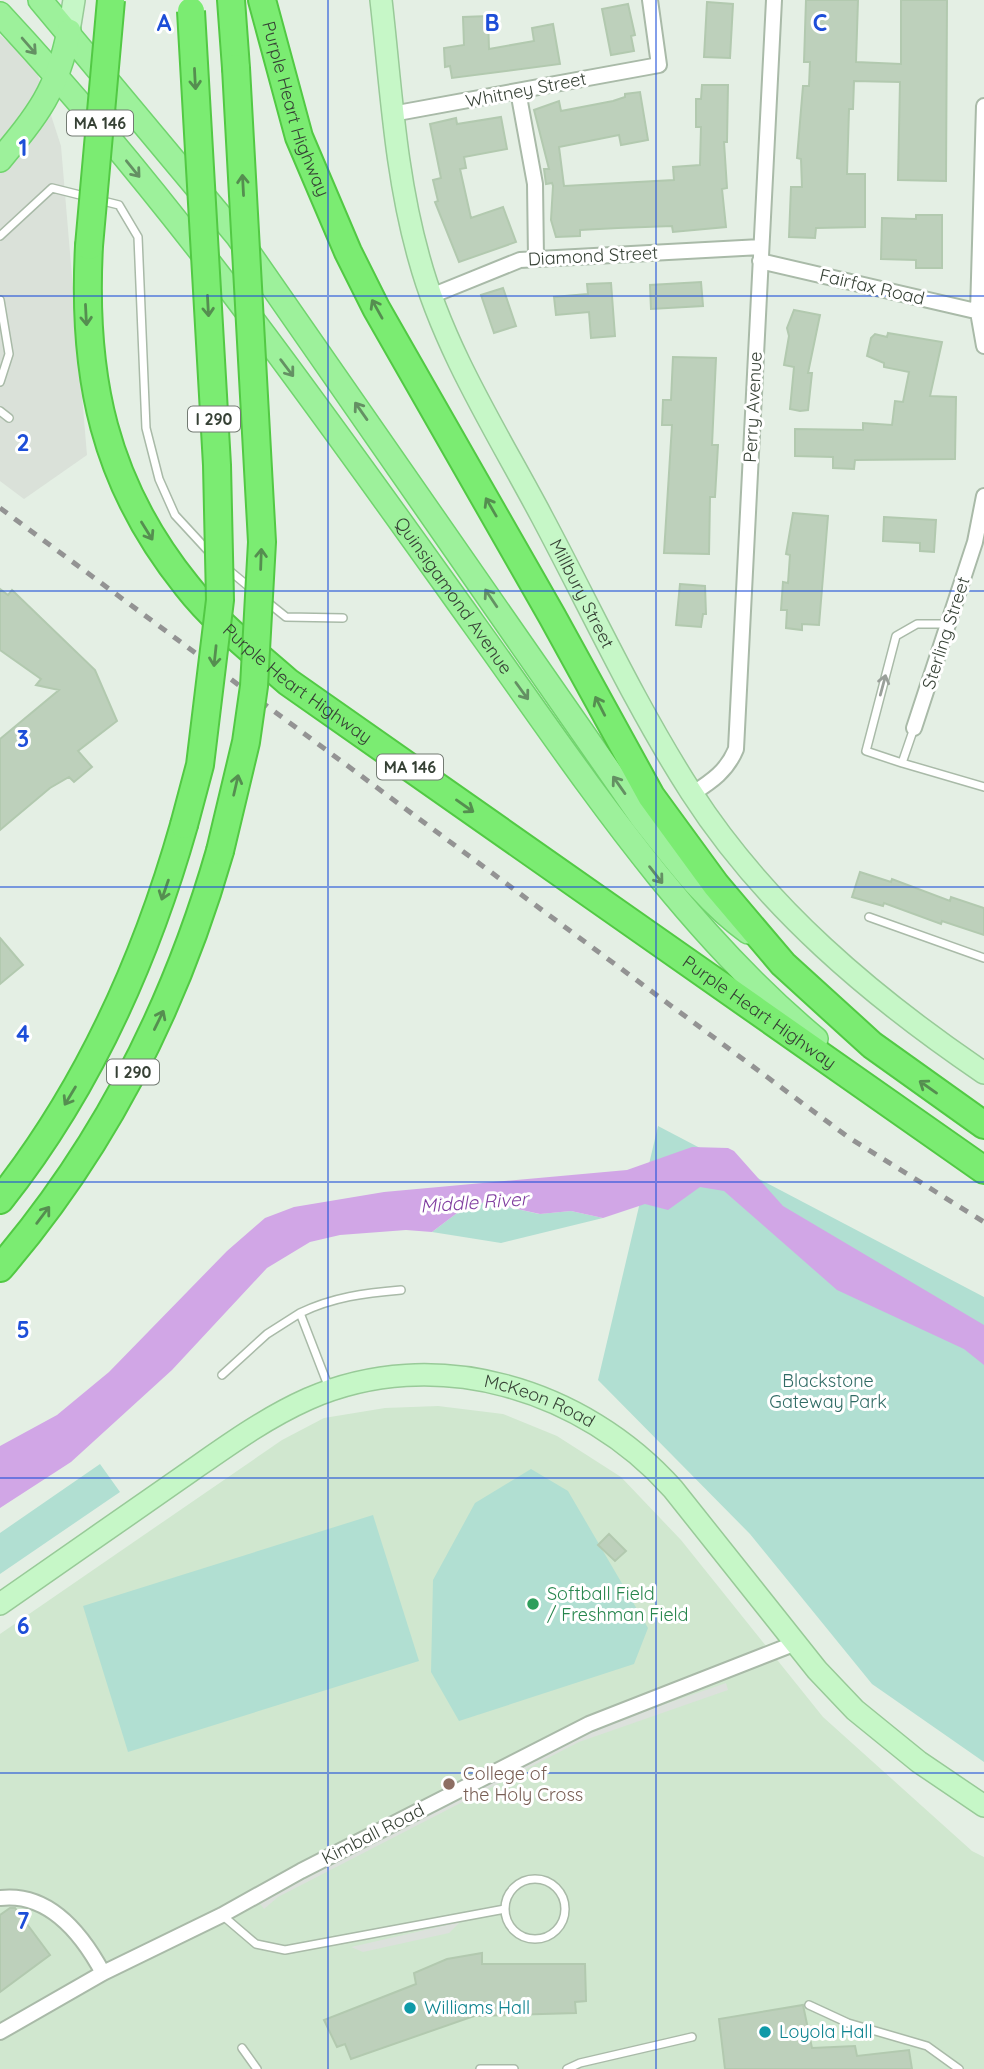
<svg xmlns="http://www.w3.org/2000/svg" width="984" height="2069" viewBox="0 0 984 2069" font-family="Quicksand,sans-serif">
<rect width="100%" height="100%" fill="#e4efe4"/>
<path fill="#dae1d9" d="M0,35L35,66L61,146L87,455L24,499L0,481Z"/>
<path fill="#d0e7cf" d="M438,1406L503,1414L557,1436L621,1477L681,1540L823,1717L972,1851L984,1857V2069H0V1634L282,1440L324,1418L385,1408Z"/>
<path fill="#b1dfd2" d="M658,1126L984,1297V1762L872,1684L750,1534L598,1380Z
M486,1202L539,1214L571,1211L603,1218L501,1243L432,1232L465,1207Z
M100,1464L120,1492L0,1574V1533Z
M531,1469L568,1491L648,1628L634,1664L459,1721L431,1672L433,1580L475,1503Z
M373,1515L419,1661L128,1752L83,1606Z"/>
<path fill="#dce1dc" d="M726,1683L728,1690L579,1742L278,1897L264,1909L259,1902L369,1843L599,1727Z
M460,1922L449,1933L363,1952L351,1947Z"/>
<path fill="#d1a6e6" d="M692,1147L728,1148L734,1151L783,1206L984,1325V1365L964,1349L837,1290L724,1191L700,1187L668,1210L645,1204L603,1218L571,1211L540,1214L486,1202L465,1207L432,1232L406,1230L340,1235L310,1242L267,1268L172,1370L71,1462L0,1508V1446L57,1415L109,1372L227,1251L265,1218L294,1207L384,1192L627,1170Z"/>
<path fill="#bdd0bb" stroke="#b2c9af" stroke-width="2" d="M806,0H858L856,62L901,64V0H947L946,181L898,180L900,82L854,81L853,109H849L847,174H865V227L816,228L815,238L789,237L791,187H802L801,159L797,158L803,86H809L810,62H804Z
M707,2L733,4L730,58L704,57Z
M628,4L635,35L631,36L634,51L611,55L602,9Z
M488,16L489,49L534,41L532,28L553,24L560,64L452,78L450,66L445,67L444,48L464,45L463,17Z
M702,85H728L727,142H724L727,188L722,189L726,227L673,232L672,226L618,228L580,230V236L556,237L551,220L553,186L552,183L546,184L544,169H549L534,110L559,101L561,111L613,101L625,97V94L640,92L648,140L621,145L619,135L559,147L564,186L674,180L673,167L700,165L701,127H696V99H701Z
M501,117L507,149L464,157L466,168L460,169L471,218L503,207L516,242L459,262L435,202L438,201L433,180L441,178L430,124L456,118L457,124Z
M916,215H942V268H916V260L881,259L882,218L916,219Z
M701,282L703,306L651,309L650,285Z
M611,283L615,336L591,338L589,312L556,315L554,297L588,294L587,284Z
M503,288L516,326L494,333L481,295Z
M794,310L820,315L808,373H812L808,410L800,411L790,409L794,367L784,365L789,336L787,328Z
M888,333L942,342L930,396L956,397L955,459L855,460L854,469L833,468V457L795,456V429L863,430V423L892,425L895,401L903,402L909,372L884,367V363L867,356L871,338L875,334L887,337Z
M673,357L716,358L712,445H718L715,497H710L709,554L664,553L672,425H662L663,400H671Z
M793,513L828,516L819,625L802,624V630L786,628L787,610H781L783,582L788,583L790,555L786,554Z
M884,517L936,520L934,552L920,551V543L883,541Z
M680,584L705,586L706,614H703L701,627L676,625Z
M0,589L8,595L12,590L95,670L117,721L78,751L92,767L74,782L69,777L50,788L0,830V739L59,690L36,685L41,679L0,650Z
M860,872L891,882L892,879L950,901L951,897L984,908V935L942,921L941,924L884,903L883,906L852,897Z
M0,938L23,965L0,984Z
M609,1534L626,1551L615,1561L598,1545Z
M10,1908H15L50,1955L0,1992V1915Z
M482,1953V1964H585L586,2001L575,2002L576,2013L474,2016L351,2059L345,2044L337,2047L324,2020L416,1984L414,1973L447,1959Z
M803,2005L812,2048L855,2046L857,2056L909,2050L912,2069H725L719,2019Z"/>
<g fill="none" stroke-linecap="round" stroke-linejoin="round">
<defs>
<path id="service" d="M99,200L119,205L138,237L146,428L159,479L175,515L211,554
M0,236L52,188L88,197
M0,300L9,354L0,382
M0,411L9,418
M225,567L254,591
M266,601L286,617L343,618
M914,728L902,763L984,787
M902,763L866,751L896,636L917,624H949
M869,917L984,958
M222,1375L267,1334L300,1313
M329,1388L300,1313C333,1297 365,1293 401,1290
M505 1909a30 30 0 1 1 60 0a30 30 0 1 1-60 0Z
M222,1915L256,1944L285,1950L505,1909
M809,2005L848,2023L927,2046L959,2069
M242,2048L257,2069
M480,2069H514
M567,2069L580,2063L692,2037"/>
<path id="minor" d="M518,91L535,184L536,258
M984,106L978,312L984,346
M392,114L659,65L650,0
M760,261L984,313
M431,296L520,260L761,247
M914,728L975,542L984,496
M692,794C712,781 727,771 736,749L774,0
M0,1898C49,1892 82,1934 103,1973
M0,2032L103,1973L222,1915L301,1871L589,1724L796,1643"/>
<g id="secondary">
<path id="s1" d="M381,0C391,87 395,173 419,258C444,350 498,434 542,517C591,609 635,705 691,792C765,907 872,997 984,1073"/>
<path d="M69,31L74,0"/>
<path id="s2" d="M0,1604C59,1563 119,1521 178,1480C220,1451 261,1420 308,1399C435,1343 584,1389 673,1489L817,1670L855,1710L919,1762L984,1806"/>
</g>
<g id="primary">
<path d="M40,0L238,237L642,818C675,859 705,901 748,932"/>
<path id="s3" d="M0,14C175,202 324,415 473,623C579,770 676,922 816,1039"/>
<path d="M0,160C38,114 57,91 69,31"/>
</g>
<g id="motorway">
<path d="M231,0L236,68"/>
<path id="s4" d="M262,0L299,137L348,252L376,308L552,616L651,796L716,885L783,964L872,1045L984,1125"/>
<path id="s5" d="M89,246C82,377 104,483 187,586C215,622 254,652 288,682L984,1170"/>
<path d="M0,1200C88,1089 146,959 184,825"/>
<path d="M0,1268C105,1146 176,1004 220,851"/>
</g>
</defs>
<use href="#service" stroke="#a9baa8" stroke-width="10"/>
<use href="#minor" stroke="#a9baa8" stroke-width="18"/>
<use href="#secondary" stroke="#98ca98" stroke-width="24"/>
<use href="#primary" stroke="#71d46e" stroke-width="26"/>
<use href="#motorway" stroke="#52c944" stroke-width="30"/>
<use href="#service" stroke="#fff" stroke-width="7"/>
<use href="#minor" stroke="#fff" stroke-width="14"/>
<use href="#secondary" stroke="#c6f7c7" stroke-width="21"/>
<use href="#primary" stroke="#9df19b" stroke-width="23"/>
<use href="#motorway" stroke="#7bec72" stroke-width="26"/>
<path stroke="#939393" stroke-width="5" stroke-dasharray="9 9" stroke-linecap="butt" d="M0,508L848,1137L984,1222"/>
<defs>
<path id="motorway-bridge" d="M89,246L111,0
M184,825L200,765L220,600L217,465L191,11
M220,851L246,742L254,686L262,542L236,68"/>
</defs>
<use href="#motorway-bridge" stroke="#52c944" stroke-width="30" stroke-linecap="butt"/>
<use href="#motorway-bridge" stroke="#7bec72" stroke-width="26"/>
</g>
<defs><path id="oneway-shaft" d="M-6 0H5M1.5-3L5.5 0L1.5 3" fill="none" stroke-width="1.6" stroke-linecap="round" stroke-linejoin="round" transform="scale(1.75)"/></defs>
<g stroke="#649063">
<use href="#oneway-shaft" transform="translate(29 46) rotate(49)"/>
<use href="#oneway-shaft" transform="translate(133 169) rotate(51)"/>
<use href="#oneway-shaft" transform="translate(287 368) rotate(53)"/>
<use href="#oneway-shaft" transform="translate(361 411) rotate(-125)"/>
<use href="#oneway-shaft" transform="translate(491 598) rotate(-124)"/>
<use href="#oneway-shaft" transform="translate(522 691) rotate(54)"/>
<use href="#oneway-shaft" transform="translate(619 785) rotate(-125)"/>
<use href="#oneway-shaft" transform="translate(656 875) rotate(52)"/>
</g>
<g stroke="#558e50">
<use href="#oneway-shaft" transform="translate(195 79) rotate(87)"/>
<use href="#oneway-shaft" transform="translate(243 185) rotate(-93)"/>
<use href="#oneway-shaft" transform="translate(208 306) rotate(87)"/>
<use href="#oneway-shaft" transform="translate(377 309) rotate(-119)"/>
<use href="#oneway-shaft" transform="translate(86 315) rotate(87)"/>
<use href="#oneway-shaft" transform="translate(491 507) rotate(-120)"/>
<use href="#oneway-shaft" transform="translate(147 531) rotate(58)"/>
<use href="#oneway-shaft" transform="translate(261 559) rotate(-88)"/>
<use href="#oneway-shaft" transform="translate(215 656) rotate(96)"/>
<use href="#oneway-shaft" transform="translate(600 706) rotate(-117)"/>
<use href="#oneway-shaft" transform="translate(236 785) rotate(-77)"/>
<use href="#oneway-shaft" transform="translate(465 806) rotate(35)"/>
<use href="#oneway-shaft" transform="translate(165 890) rotate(109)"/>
<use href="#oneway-shaft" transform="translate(159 1020) rotate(-64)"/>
<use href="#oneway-shaft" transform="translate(928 1087) rotate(-145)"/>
<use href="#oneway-shaft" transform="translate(70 1096) rotate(121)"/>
<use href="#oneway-shaft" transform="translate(43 1215) rotate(-53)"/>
</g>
<use stroke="#9aa09a" href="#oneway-shaft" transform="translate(883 685) rotate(-75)"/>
<path fill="none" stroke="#1d4ed8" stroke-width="2" stroke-opacity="0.55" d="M328,0V2069M656,0V2069M0,296H984M0,591H984M0,887H984M0,1182H984M0,1478H984M0,1773H984"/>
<circle fill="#2e9e5b" stroke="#fff" stroke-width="2.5" cx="533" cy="1604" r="7"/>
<circle fill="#8d6e63" stroke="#fff" stroke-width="2.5" cx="449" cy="1784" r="7"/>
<g fill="#0f9aa8" stroke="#fff" stroke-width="2.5">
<circle cx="410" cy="2008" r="7"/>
<circle cx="765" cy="2032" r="7"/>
</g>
<g text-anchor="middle" stroke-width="6" stroke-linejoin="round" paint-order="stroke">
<g fill="#fff" stroke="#727a72" stroke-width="2">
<rect x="67" y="110.5" width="66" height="25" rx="5"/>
<rect x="188" y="406.5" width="52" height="25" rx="5"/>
<rect x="377" y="754.5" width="66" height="25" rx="5"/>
<rect x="107" y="1059.5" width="52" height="25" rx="5"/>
</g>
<g font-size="16" font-weight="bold" fill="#364135">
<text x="100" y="129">MA 146</text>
<text x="214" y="425">I 290</text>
<text x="410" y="773">MA 146</text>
<text x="133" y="1078">I 290</text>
</g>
<g font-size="18" fill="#364135" stroke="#fff">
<text transform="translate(526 90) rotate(-11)" y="6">Whitney Street</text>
<text dy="6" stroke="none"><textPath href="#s4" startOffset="114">Purple Heart Highway</textPath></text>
<text transform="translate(593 256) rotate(-3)" y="6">Diamond Street</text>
<text transform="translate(872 287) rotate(13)" y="6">Fairfax Road</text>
<text transform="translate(753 407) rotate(-87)" y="6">Perry Avenue</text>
<text dy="6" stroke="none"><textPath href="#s1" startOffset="635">Millbury Street</textPath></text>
<text dy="6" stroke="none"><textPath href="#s3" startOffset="738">Quinsigamond Avenue</textPath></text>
<text transform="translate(946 633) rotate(-72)" y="6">Sterling Street</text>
<text dy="6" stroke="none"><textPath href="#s5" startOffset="511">Purple Heart Highway</textPath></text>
<text dy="6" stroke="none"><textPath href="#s5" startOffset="1078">Purple Heart Highway</textPath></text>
<text dy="6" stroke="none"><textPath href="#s2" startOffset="609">McKeon Road</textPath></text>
<text transform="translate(373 1834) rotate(-27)" y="6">Kimball Road</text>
</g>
<g font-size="18" fill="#306b64" stroke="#fff">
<text x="828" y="1387">Blackstone<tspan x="828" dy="21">Gateway Park</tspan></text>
</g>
<g font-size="18" fill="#27864d" stroke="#fff" text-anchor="start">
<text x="547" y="1600">Softball Field<tspan x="547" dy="21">/ Freshman Field</tspan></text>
</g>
<g font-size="18" fill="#785e54" stroke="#fff" text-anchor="start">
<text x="463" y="1780">College of<tspan x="463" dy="21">the Holy Cross</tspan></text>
</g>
<g font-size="18" fill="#0d838f" stroke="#fff" text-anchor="start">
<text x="424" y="2014">Williams Hall</text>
<text x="779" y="2038">Loyola Hall</text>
</g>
<g font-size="19" font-style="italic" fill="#7f3c9f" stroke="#fff">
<text transform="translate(474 1202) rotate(-4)" y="7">Middle River</text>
</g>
</g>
<g font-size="23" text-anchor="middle" font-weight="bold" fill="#1d4ed8" stroke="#fff" stroke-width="6" stroke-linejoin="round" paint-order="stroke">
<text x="164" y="31">A</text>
<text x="492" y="31">B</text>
<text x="820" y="31">C</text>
<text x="23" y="156">1</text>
<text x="23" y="451">2</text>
<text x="23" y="747">3</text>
<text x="23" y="1042">4</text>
<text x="23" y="1338">5</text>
<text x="23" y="1634">6</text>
<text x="23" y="1929">7</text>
</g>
</svg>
